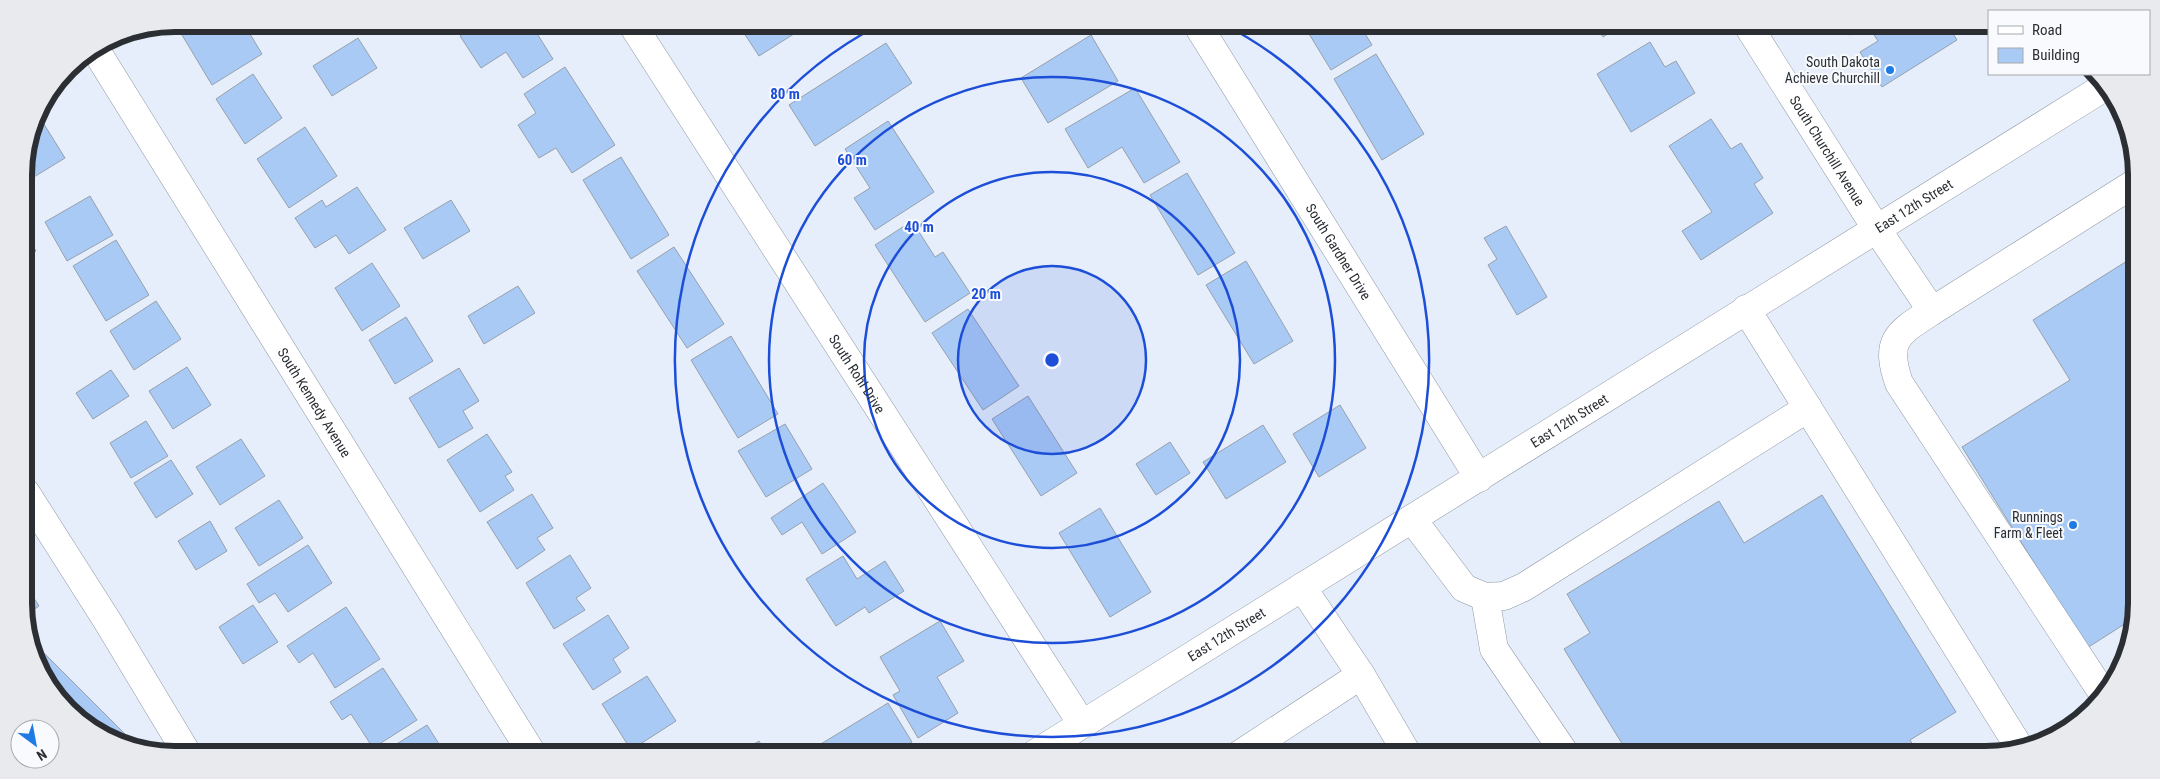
<svg xmlns="http://www.w3.org/2000/svg" width="2160" height="779" viewBox="0 0 2160 779" font-family="'Roboto Condensed',sans-serif">
<rect width="100%" height="100%" fill="#e5eefa"/>
<path fill="#a9caf5" stroke="#97a0ac" d="M201,24H244L262,54L212,85L182,35Z
M478,24H531L553,59L523,78L506,52L481,68L460,36Z
M738,24H792L797,32L759,56Z
M1303,24H1359L1372,45L1331,70Z
M1594,24H1623L1603,37Z
M1830,24H1866L1848,35L1844,28L1836,33Z
M1867,24H1947L1957,40L1882,87L1860,52L1878,41Z
M1091,35L1118,81L1048,123L1021,78Z
M358,38L377,68L332,96L313,66Z
M1650,42L1665,67L1676,61L1695,93L1631,132L1597,74Z
M886,43L912,83L815,146L789,105Z
M1376,54L1424,134L1382,160L1334,79Z
M565,67L615,145L572,173L556,148L539,158L518,125L536,113L524,94Z
M253,74L282,118L245,144L216,99Z
M1135,88L1180,162L1144,183L1122,147L1088,168L1065,129Z
M1711,119L1731,149L1741,143L1763,178L1754,184L1773,213L1701,260L1682,231L1712,212L1669,146Z
M42,121L65,158L24,183V165L35,125Z
M888,121L934,192L875,230L854,198L870,188L845,149Z
M305,127L337,176L289,208L257,159Z
M621,157L669,235L631,259L583,180Z
M1187,173L1235,253L1198,275L1150,195Z
M357,187L386,230L349,254L336,235L315,248L295,218L322,200L326,207Z
M90,196L113,235L67,261L45,222Z
M451,200L470,231L423,259L404,228Z
M912,221L935,257L943,252L970,293L925,322L875,245Z
M1506,226L1547,297L1517,315L1488,265L1497,259L1484,238Z
M24,231L36,251L25,258Z
M116,240L149,295L106,321L73,266Z
M674,247L724,324L687,348L637,271Z
M2135,256L2136,604L2134,618L2087,648L1962,447L2070,380L2033,320Z
M1246,261L1293,341L1254,364L1206,285Z
M372,263L400,306L362,331L335,288Z
M518,286L535,313L484,344L468,316Z
M156,301L181,339L134,370L110,331Z
M968,309L1019,386L983,410L932,333Z
M406,317L433,361L395,384L369,340Z
M731,336L778,414L738,438L691,360Z
M187,367L211,405L173,429L149,391Z
M459,368L479,401L463,411L473,428L439,448L409,398Z
M111,370L129,396L93,419L76,393Z
M1028,396L1077,473L1041,496L992,419Z
M1340,405L1366,448L1319,477L1293,434Z
M146,421L168,456L131,478L110,443Z
M785,424L812,469L766,497L738,451Z
M1263,425L1286,462L1226,499L1203,462Z
M487,434L512,472L505,476L514,490L480,512L447,460Z
M241,439L265,476L220,505L196,467Z
M1170,442L1190,473L1156,495L1136,464Z
M171,460L193,494L156,518L134,483Z
M823,483L856,532L822,554L802,522L782,535L771,518Z
M532,494L553,528L537,538L545,550L517,569L487,522Z
M1822,495L1956,712L1910,740L1919,755H1629L1564,649L1590,633L1567,594L1719,501L1744,543Z
M279,500L303,538L259,566L235,528Z
M1100,508L1151,592L1110,617L1059,533Z
M210,521L227,551L196,570L178,541Z
M308,545L332,583L288,612L275,593L259,603L247,584Z
M570,555L591,588L576,598L585,610L554,629L526,583Z
M843,556L857,579L885,561L904,591L869,613L865,607L836,626L806,579Z
M26,586L39,606L27,614Z
M253,605L278,642L243,664L219,627Z
M346,607L380,659L335,688L313,653L299,663L287,646Z
M608,615L629,648L613,659L621,672L593,690L563,644Z
M940,621L964,661L937,677L958,713L918,738L893,695L900,691L880,657Z
M43,652L141,750L127,747L61,703L38,657Z
M383,668L417,720L373,748L351,714L342,720L330,702Z
M647,676L676,721L631,750L602,704Z
M888,703L912,742L891,755H821L816,747Z
M427,725L446,755H379Z
M759,741L768,755H736Z"/>
<g fill="none" stroke-linecap="round" stroke-linejoin="round">
<defs>
<g id="minor">
<path id="s1" d="M632,24L1082,724"/>
<path id="s2" d="M1197,24L1479,478"/>
<path id="s3" d="M1747,24L1876,228L1932,311C1898,333 1884,340 1899,383L2104,695"/>
<path id="s4" d="M95,49L533,755"/>
<path d="M1746,309L2021,750"/>
<path d="M1932,311L2135,183"/>
<path d="M26,493L108,622L188,755"/>
<path d="M1412,519L1464,588L1485,597L1504,596L1524,587L1808,408"/>
<path d="M1485,597L1494,649L1566,755"/>
<path d="M1361,675L1408,755"/>
<path id="s5" d="M1033,755L2106,86"/>
<path d="M1239,755L1361,675L1302,587"/>
</g>
</defs>
<use href="#minor" stroke="#9098a4" stroke-width="29"/>
<use href="#minor" stroke="#fff" stroke-width="28"/>
</g>
<circle cx="1052" cy="360" r="94" fill="#1d4ed8" fill-opacity=".12"/>
<g fill="none" stroke="#1d4ed8" stroke-width="2.5">
<circle cx="1052" cy="360" r="94"/>
<circle cx="1052" cy="360" r="188"/>
<circle cx="1052" cy="360" r="283"/>
<path d="M1223 24A377 377 0 1 1 881 24"/>
</g>
<g fill="#1f7be4" stroke="#f8fafd" stroke-width="2">
<circle cx="1890" cy="70" r="5"/>
<circle cx="2073" cy="525" r="5"/>
</g>
<g text-anchor="middle" stroke-width="4" stroke-linejoin="round" paint-order="stroke">
<g font-size="14" fill="#2b2f34" stroke="#f8fafd" text-anchor="end">
<text x="1880" y="67">South Dakota<tspan x="1880" dy="16">Achieve Churchill</tspan></text>
<text x="2063" y="522">Runnings<tspan x="2063" dy="16">Farm &amp; Fleet</tspan></text>
</g>
<g font-size="14" fill="#2b2f34" stroke="#f8fafd">
<text dy="5" stroke="none"><textPath href="#s3" startOffset="150">South Churchill Avenue</textPath></text>
<text dy="5" stroke="none"><textPath href="#s5" startOffset="1038">East 12th Street</textPath></text>
<text dy="5" stroke="none"><textPath href="#s2" startOffset="268">South Gardner Drive</textPath></text>
<text dy="5" stroke="none"><textPath href="#s1" startOffset="416">South Rohl Drive</textPath></text>
<text dy="5" stroke="none"><textPath href="#s4" startOffset="416">South Kennedy Avenue</textPath></text>
<text dy="5" stroke="none"><textPath href="#s5" startOffset="632">East 12th Street</textPath></text>
<text dy="5" stroke="none"><textPath href="#s5" startOffset="228">East 12th Street</textPath></text>
</g>
</g>
<path d="M0 0H2160V779H0ZM175 32H1985A143 143 0 0 1 2128 175V603A143 143 0 0 1 1985 746H175A143 143 0 0 1 32 603V175A143 143 0 0 1 175 32Z" fill="#e8eaed" fill-rule="evenodd"/>
<path fill="none" stroke="#2b2f34" stroke-width="6" d="M175 32H1985A143 143 0 0 1 2128 175V603A143 143 0 0 1 1985 746H175A143 143 0 0 1 32 603V175A143 143 0 0 1 175 32Z"/>
<circle cx="1052" cy="360" r="8" fill="#1d4ed8" stroke="#f8fafd" stroke-width="2.5"/>
<g font-size="15" text-anchor="middle" font-weight="bold" fill="#1d4ed8" stroke="#f8fafd" stroke-width="4" stroke-linejoin="round" paint-order="stroke">
<text x="785" y="99">80 m</text>
<text x="852" y="165">60 m</text>
<text x="919" y="232">40 m</text>
<text x="986" y="299">20 m</text>
</g>
<rect x="1988" y="10" width="162" height="65" fill="#f8fafd" stroke="#a6a9ad"/>
<rect x="1998" y="26" width="25" height="8" fill="#ffffff" stroke="#a6a9ad"/>
<text x="2032" y="35" font-size="15" fill="#2b2f34">Road</text>
<rect x="1998" y="48" width="25" height="15" fill="#a9caf5" stroke="#a6a9ad"/>
<text x="2032" y="60" font-size="15" fill="#2b2f34">Building</text>
<g transform="translate(35 744) rotate(148)"><circle r="24" fill="#f8fafd" stroke="#a6a9ad"/>
<path d="M0-4L9 19L0 12L-9 19Z" fill="#1f7be4"/>
<text y="-8" font-size="14" font-weight="bold" text-anchor="middle" fill="#2b2f34">N</text>
</g>
</svg>
